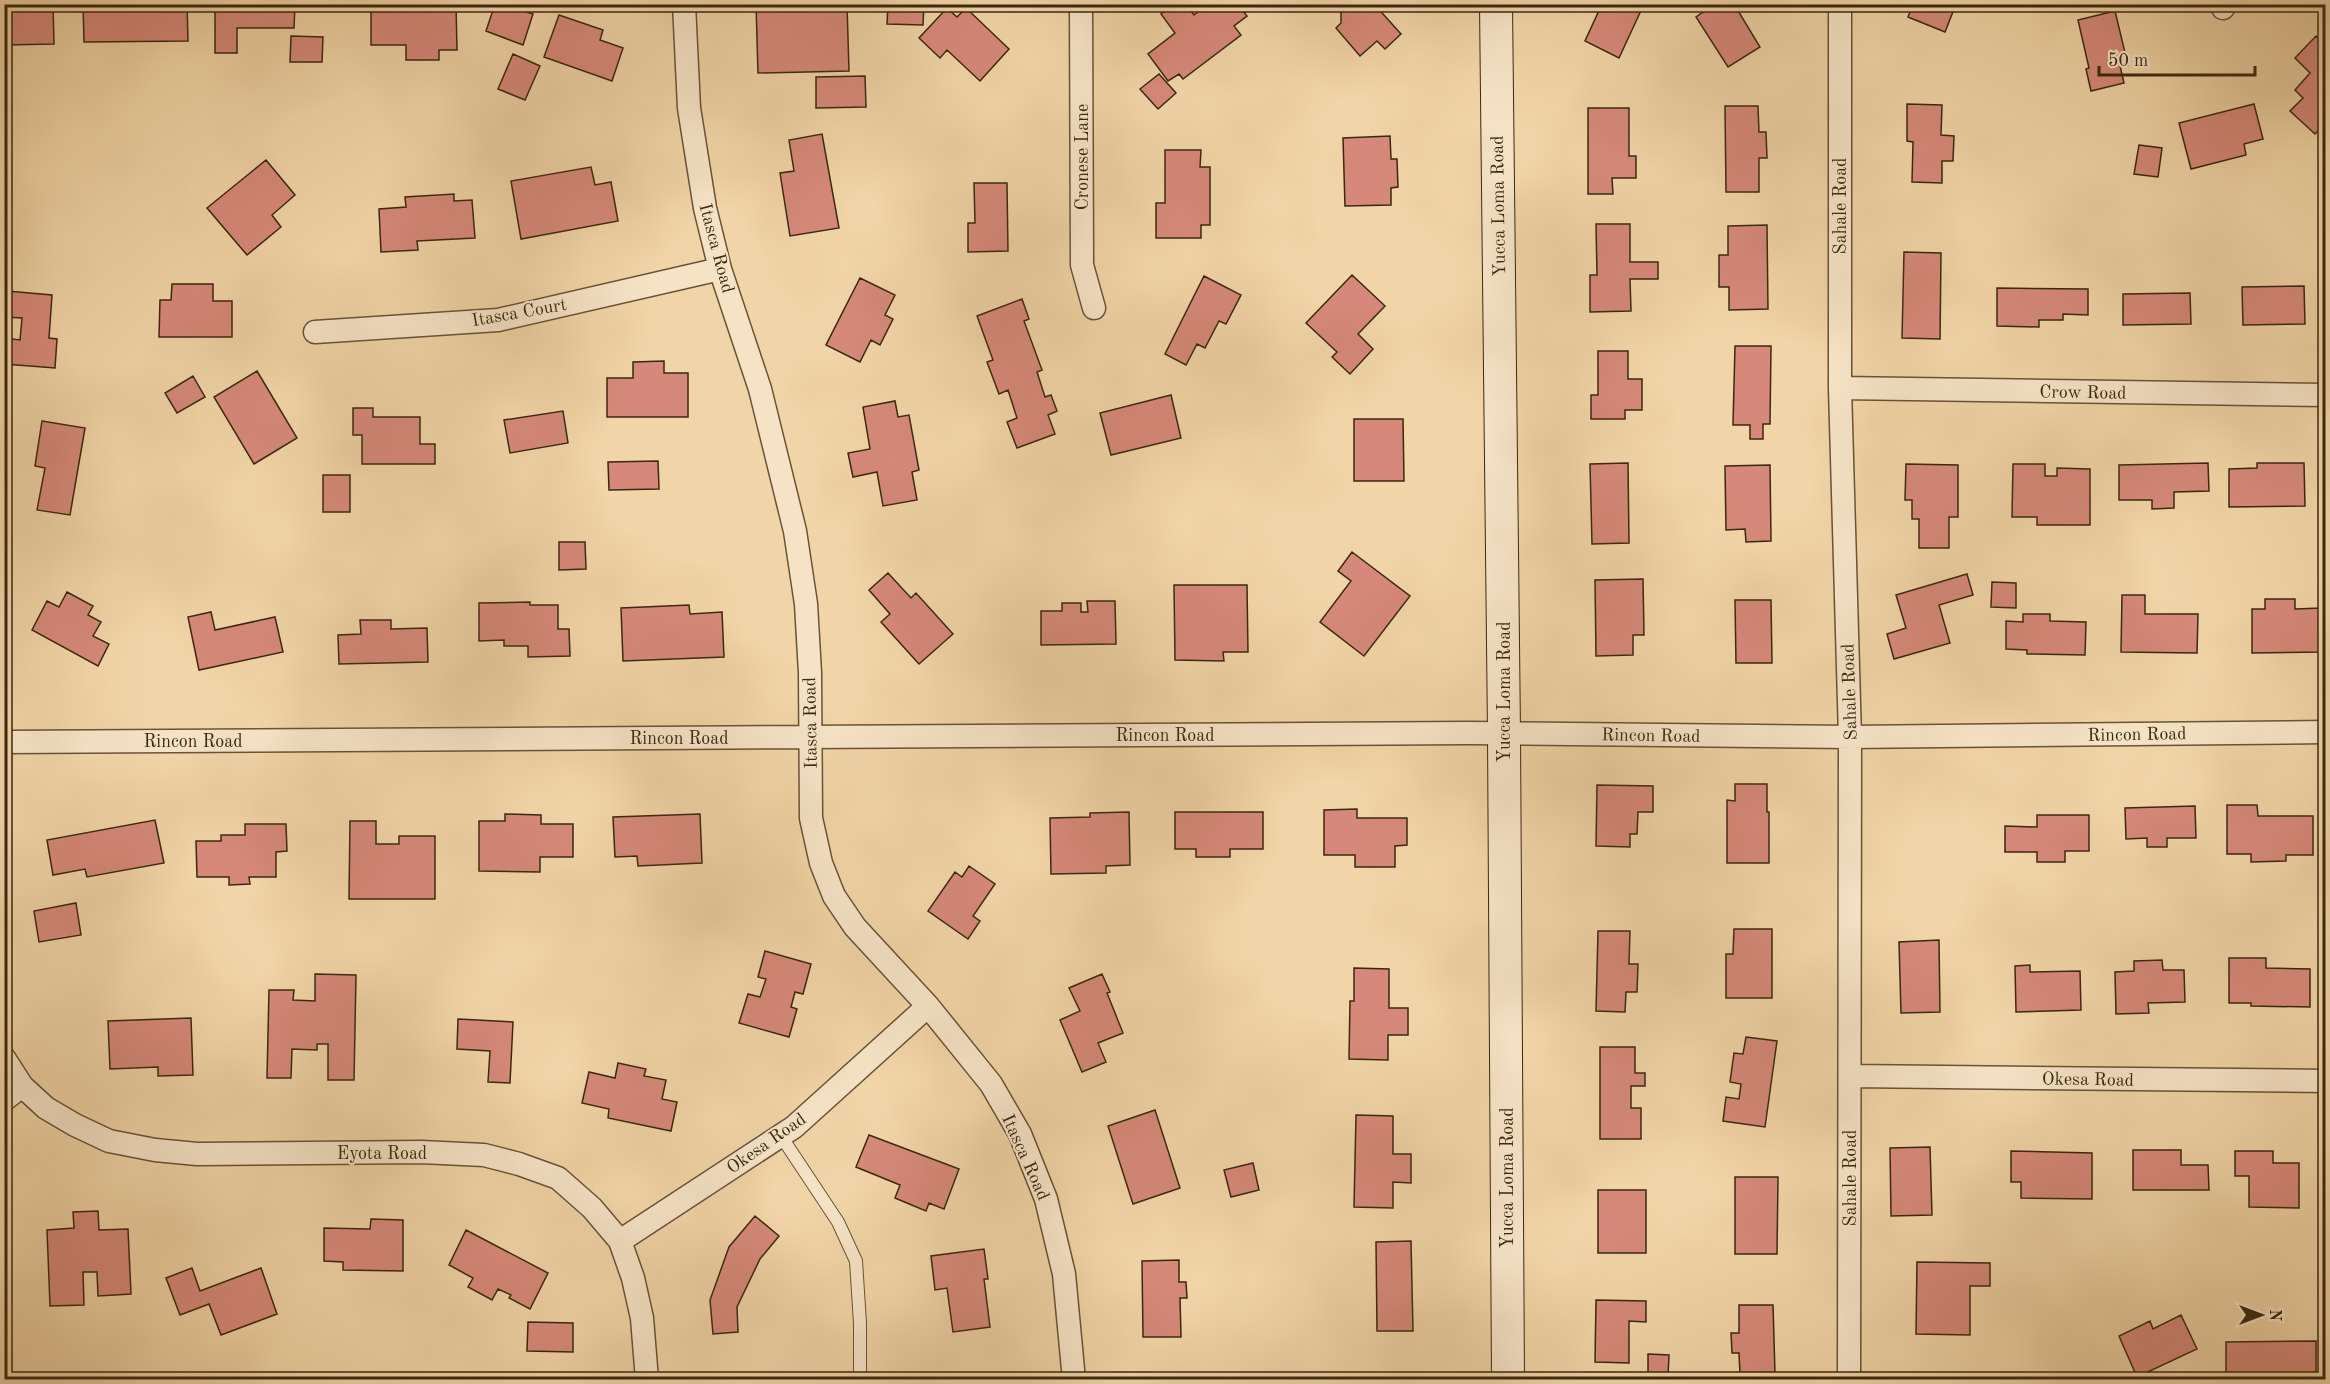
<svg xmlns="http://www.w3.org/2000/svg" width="2330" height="1384" viewBox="0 0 2330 1384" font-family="'Old Standard TT',serif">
<rect width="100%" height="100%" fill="#f1d4a7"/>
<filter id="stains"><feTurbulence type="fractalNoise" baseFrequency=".00333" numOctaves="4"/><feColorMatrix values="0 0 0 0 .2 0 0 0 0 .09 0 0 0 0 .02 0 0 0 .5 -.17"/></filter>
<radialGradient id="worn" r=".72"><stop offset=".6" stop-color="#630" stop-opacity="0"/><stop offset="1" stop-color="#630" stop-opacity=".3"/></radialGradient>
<path fill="#d6897a" stroke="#3a280f" stroke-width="1.5" d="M4,4H53L54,44L4,45Z
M83,4H187L188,41L84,42Z
M215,4H295L294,28H237V53H215Z
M371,4H456L457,50H439V60H406V45H371Z
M495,4H502L533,14L523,45L486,31Z
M756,4H847L849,71L758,73Z
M888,4H924L923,25L887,24Z
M1174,4H1186L1194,15L1208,4H1238L1247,16L1234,26L1241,35L1183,79L1179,74L1168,81L1148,54L1175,33L1161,14Z
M1341,4H1374L1401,34L1385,49L1377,41L1360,56L1336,28L1341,23Z
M1602,4H1644L1619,58L1585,41Z
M1699,4H1734L1760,47L1728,67L1696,17L1703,12Z
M1913,4H1956L1945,32L1908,17Z
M947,8L957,17L966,8L1009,49L980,81L947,50L940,58L919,38Z
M2115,11L2128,65L2120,66L2124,83L2091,91L2086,69L2089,68L2078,20Z
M559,15L603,30L600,40L623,48L612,81L544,57Z
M291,36L323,37L322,62H290Z
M2316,36L2326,45V122L2315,134L2290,111L2303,98L2295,90L2310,73L2295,58Z
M513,54L540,66L525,100L498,89Z
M1159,74L1176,93L1158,109L1140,89Z
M865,76L866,107L816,108V77Z
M1907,104L1942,105L1941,135L1954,136L1953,161H1942V183L1912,182L1913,142L1907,141Z
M2254,104L2263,139L2244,144L2246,155L2191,169L2179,123Z
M1725,106H1758L1759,132H1766L1767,158H1759V192H1726Z
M1588,108H1629V156H1636V178H1612L1613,194H1588Z
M822,134L839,228L790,236L780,173L794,171L789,140Z
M1390,136L1391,159H1397L1398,187L1391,188V205L1345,206L1343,138Z
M2139,145L2162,148L2158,177L2134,174Z
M1165,150H1201L1200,167H1210V225H1201V238H1156V203H1165Z
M266,160L295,195L272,215L281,227L247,255L207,208Z
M591,167L595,185L611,182L618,221L521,239L511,181Z
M974,183H1007L1008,251L968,252V223H975Z
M454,194V201L472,200L475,238L417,241L418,250L381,252L379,209L406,207L405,197Z
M1596,224H1630V262H1658V279H1630L1631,311L1590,312V275H1597Z
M1767,225L1768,309L1729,310V287H1719V255H1728V226Z
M1904,252L1941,253L1940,339L1902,338Z
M1352,275L1385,306L1358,334L1373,349L1350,374L1332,357L1337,352L1306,323Z
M1204,276L1241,295L1226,324L1219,321L1205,348L1197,344L1186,365L1165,354Z
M860,278L895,295L885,315L893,319L880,345L871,340L860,362L826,345Z
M172,284H213V301H232V337H159L160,300H171Z
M2304,286L2305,324L2243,325L2242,287Z
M1997,288L2088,289V315L2063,314V320H2039V327L1997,326Z
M7,291L52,295L49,338L57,339L55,368L4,364L5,338L20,340L22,318L6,317Z
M2190,293L2191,324L2123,325V294Z
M1022,299L1029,319L1024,321L1042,370L1037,372L1045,397L1051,395L1057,411L1048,415L1055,434L1017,448L1007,422L1017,418L1008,390L999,394L987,362L993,360L977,316Z
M1735,346H1771L1770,424H1763V439H1750V425H1733Z
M1598,351H1628V379H1642V410H1625V419H1591V395H1598Z
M664,361V373H688V417H607V378H633V362Z
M257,371L297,438L254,464L214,397Z
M193,376L205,397L177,413L165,393Z
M1171,395L1181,438L1111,455L1100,413Z
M895,401L898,417L909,415L919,470L912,472L917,500L883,506L877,472L853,477L848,453L870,449L863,407Z
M353,408H373V417H420V444H435V464H362V435H353Z
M563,411L568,443L510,453L504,420Z
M1354,419H1403L1404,481H1354Z
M42,421L85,428L70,515L37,510L45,468L35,466Z
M658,461L659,489L609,490L608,462Z
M1628,463L1629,543L1592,544L1590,464Z
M2208,463L2209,491L2174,492V508L2152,509V500H2119V465Z
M2257,463H2304L2305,506L2229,507V469L2257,468Z
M1906,464L1958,465V517H1949V548H1919V519H1912V500H1905Z
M2013,464H2045V476H2057V468L2090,469V525H2037V517H2012Z
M1770,465L1771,541L1746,542L1745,529L1726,530L1725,466Z
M323,475H350V512H323Z
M559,542H585L586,569L559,570Z
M1352,552L1410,596L1364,656L1320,622L1351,581L1338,571Z
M888,573L911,598L916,593L953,634L919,664L881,622L890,614L869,590Z
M1967,574L1973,595L1939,605L1950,643L1894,659L1887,634L1906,628L1896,595Z
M1643,579L1644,635H1633V655L1596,656L1595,580Z
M1992,582L2016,583V608L1991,607Z
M1174,585H1247L1248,652H1223L1224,661L1175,660Z
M67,592L93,606L88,615L101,622L93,636L109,644L98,666L32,630L47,601L59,607Z
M2122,595H2145V614H2198L2197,653L2121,652Z
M2265,599H2295V609L2321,608V652L2252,653V609H2265Z
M1735,600H1771L1772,663H1736Z
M1087,601H1115L1116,644L1041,645V611H1062V603H1081V612H1088Z
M530,602V605H558V629H569L570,656L528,657V646H504V640L479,641V603Z
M689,605L690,614L722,612L724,657L623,661L621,608Z
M211,612L215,630L275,617L283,652L199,670L188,617Z
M2023,614H2050V621L2086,622L2085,655L2027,654V650L2006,649V621L2023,622Z
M360,620H391V629L427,628L428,662L339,664L338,635L361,634Z
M1735,784H1767V812H1769V863H1727V800L1735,801Z
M1597,785L1653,786V812H1638L1637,834H1630V847L1596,846Z
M2227,805H2257L2258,816H2313V855H2286V861L2251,862V854H2227Z
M2195,806L2196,838H2167V847H2147V838L2126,839L2125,808Z
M1357,809V818H1407V845L1395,846V867H1355V855H1324V810Z
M1129,812L1130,865L1106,866V873L1051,874L1050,818L1090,817V813Z
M1175,812H1263V849H1230V857H1196V849H1175Z
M505,814L541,815V824H573V857H540V872L479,871V821H505Z
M700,814L702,863L638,866L637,856L615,857L613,817Z
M2037,815H2089V851H2065V862H2037V852H2005V826L2037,827Z
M155,820L164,863L87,877L85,869L53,875L47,840Z
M350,821H376V844H399V836H435V899H349Z
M245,824H286L287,851L276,852V877H249L250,884L229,885V877H197L196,841H221V835H245Z
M969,866L995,884L973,916L980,921L968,939L928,911L955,872L962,877Z
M76,903L81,935L39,942L34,911Z
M1734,929H1772V998H1726V954H1733Z
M1598,931H1630L1629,964H1638L1637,992H1626L1625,1012L1596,1011Z
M1939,940L1940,1012L1901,1013L1899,942Z
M765,951L811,964L803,994L795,992L791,1007L797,1009L789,1037L739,1023L748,994L760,997L766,979L758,977Z
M2229,958H2266V968L2310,969V1007L2251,1006V1003H2229Z
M2162,960L2163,970H2184L2185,1002L2148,1003L2149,1013L2116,1014L2115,972L2134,971V961Z
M2030,965V972L2080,971L2081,1010L2016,1012L2015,966Z
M1354,968L1389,969V1008H1408V1035H1388V1060L1349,1059L1350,1001H1354Z
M315,974L356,975L354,1080H328V1044H317V1050L292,1049L291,1078H267L269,990H294L293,1000L315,1001Z
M1102,974L1110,992L1107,993L1123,1033L1098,1043L1106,1062L1082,1072L1060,1020L1080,1011L1069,988Z
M191,1018L193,1075L158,1076V1067L110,1069L108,1021Z
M458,1019L513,1022L510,1083L488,1082L490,1051L457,1049Z
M1746,1037L1777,1041L1765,1127L1723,1121L1726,1097L1739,1099L1741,1084L1730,1082L1734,1053L1743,1054Z
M1600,1047H1635V1073H1645V1086H1631V1108H1641V1139H1600Z
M618,1063L646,1069L644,1076L666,1080L662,1099L677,1102L671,1131L608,1118L609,1109L582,1103L589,1072L615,1078Z
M1155,1110L1180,1188L1133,1204L1108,1126Z
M1356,1115L1393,1116V1154H1411V1183L1393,1182V1208L1354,1207Z
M869,1135L959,1169L944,1209L929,1203L926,1211L895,1198L900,1185L856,1167Z
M1930,1147L1932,1215L1891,1216L1890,1148Z
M2133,1150H2181V1165H2208L2209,1190H2133Z
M2011,1151L2092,1153V1199L2021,1198V1182H2011Z
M2235,1151H2273V1163H2299V1208L2249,1207V1176H2235Z
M1253,1163L1259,1190L1231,1197L1224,1170Z
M1735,1177H1778L1777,1254H1735Z
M1598,1190H1646V1253H1598Z
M98,1211L99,1230L128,1229L131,1294L98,1296L97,1272H83L84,1305L50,1306L47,1230L74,1228L73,1212Z
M755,1216L779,1236L760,1259L737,1307L738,1332L713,1334L710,1300L729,1247Z
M371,1219L403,1220V1271L343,1270V1262L324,1261V1228L370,1229Z
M466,1230L548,1273L530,1309L509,1298L511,1295L498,1289L492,1300L468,1287L473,1278L449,1265Z
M1411,1241L1413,1331H1377L1376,1242Z
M984,1249L988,1279H984L990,1327L953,1332L947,1288L935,1290L931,1256Z
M1179,1260V1282H1186L1187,1298H1180L1181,1337H1143L1142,1261Z
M1917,1262L1990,1263V1286H1970V1335L1916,1334Z
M192,1268L200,1291L261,1268L277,1314L221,1335L209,1304L180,1315L166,1278Z
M1596,1300L1646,1301V1322L1629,1321V1363L1595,1362Z
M4,1302H7L10,1350H4Z
M1739,1305H1773L1775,1373L1740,1374L1739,1353H1732L1731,1333H1739Z
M2181,1315L2197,1349L2137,1377L2119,1336L2150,1321L2153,1329Z
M528,1322L573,1323V1352L527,1351Z
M2316,1341V1380H2250V1375H2226V1342Z
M1648,1354L1669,1355L1668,1377H1648Z"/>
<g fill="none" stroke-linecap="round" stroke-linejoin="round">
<defs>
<path id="lane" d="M781,1136L838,1222L856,1261L860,1323V1380"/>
<path id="street" d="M684,4L689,108L705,208L720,269L760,389L795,531L806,604L810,673L811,818L821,863L834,896L855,927L928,1006L991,1084L1020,1134L1046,1199L1064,1274L1074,1380
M1081,4L1082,265L1094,308
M1840,4V388L1850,737L1849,1380
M2221,4L2223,8
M315,332L498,320L720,269
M1840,388L2326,395
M4,742L1468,733L1850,737L2326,732
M4,1058L22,1086L46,1108L75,1125L109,1141L155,1150L197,1154L421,1152L484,1155L519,1164L558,1178L592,1208L620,1241L633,1278L642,1318L647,1380
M1851,1076L2326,1081
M4,1100L22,1086
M620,1241L794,1127L928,1006"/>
<path id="secondary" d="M1496,4L1504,733L1508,1380"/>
</defs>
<use href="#lane" stroke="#685335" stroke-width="14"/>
<use href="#street" stroke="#685335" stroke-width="25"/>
<use href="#secondary" stroke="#3a280f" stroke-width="34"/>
<use href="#lane" stroke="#f6e3c6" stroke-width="12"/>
<use href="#street" stroke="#f6e3c6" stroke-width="22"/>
<use href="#secondary" stroke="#f6e3c6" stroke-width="32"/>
</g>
<g text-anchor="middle" stroke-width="4.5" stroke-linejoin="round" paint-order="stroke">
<g font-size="18" fill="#3a280f" stroke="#f6e3c6">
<text transform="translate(1082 157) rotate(-90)" y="6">Cronese Lane</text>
<text transform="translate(1498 206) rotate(-91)" y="6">Yucca Loma Road</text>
<text transform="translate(1840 206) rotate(-90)" y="6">Sahale Road</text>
<text transform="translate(717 248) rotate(75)" y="6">Itasca Road</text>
<text transform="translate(519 312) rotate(-10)" y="6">Itasca Court</text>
<text transform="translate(2083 392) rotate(1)" y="6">Crow Road</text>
<text transform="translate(1504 692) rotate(-90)" y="6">Yucca Loma Road</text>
<text transform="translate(1849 692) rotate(-92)" y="6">Sahale Road</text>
<text transform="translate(810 723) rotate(-91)" y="6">Itasca Road</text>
<text transform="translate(2137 734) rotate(-1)" y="6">Rincon Road</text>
<text x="1165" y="741">Rincon Road</text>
<text transform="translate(1651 735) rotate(1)" y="6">Rincon Road</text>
<text x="679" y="744">Rincon Road</text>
<text x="193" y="747">Rincon Road</text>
<text transform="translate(2088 1079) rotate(1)" y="6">Okesa Road</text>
<text transform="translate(766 1143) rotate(-35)" y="6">Okesa Road</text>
<text x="382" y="1159">Eyota Road</text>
<text transform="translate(1026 1157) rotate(66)" y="6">Itasca Road</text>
<text transform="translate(1507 1178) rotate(-90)" y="6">Yucca Loma Road</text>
<text transform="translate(1850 1178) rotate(-90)" y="6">Sahale Road</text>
</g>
</g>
<rect width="2330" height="1384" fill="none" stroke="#f1d4a7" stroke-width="24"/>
<rect x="6" y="6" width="2318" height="1372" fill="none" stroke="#3a280f" stroke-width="3"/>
<rect x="12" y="12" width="2306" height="1360" fill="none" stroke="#3a280f" stroke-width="1.5"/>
<g transform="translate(2261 1315) rotate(90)" stroke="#f6e3c6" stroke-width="4.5" paint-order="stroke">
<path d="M0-4.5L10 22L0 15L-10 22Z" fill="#3a280f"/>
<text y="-9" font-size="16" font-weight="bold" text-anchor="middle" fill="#3a280f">N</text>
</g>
<path d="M2099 66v9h156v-9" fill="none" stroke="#3a280f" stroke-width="3"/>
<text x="2108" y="66" font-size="18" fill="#3a280f" stroke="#f6e3c6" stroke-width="4.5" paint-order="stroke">50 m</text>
<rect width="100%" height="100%" filter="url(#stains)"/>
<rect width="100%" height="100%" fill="url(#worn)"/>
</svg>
